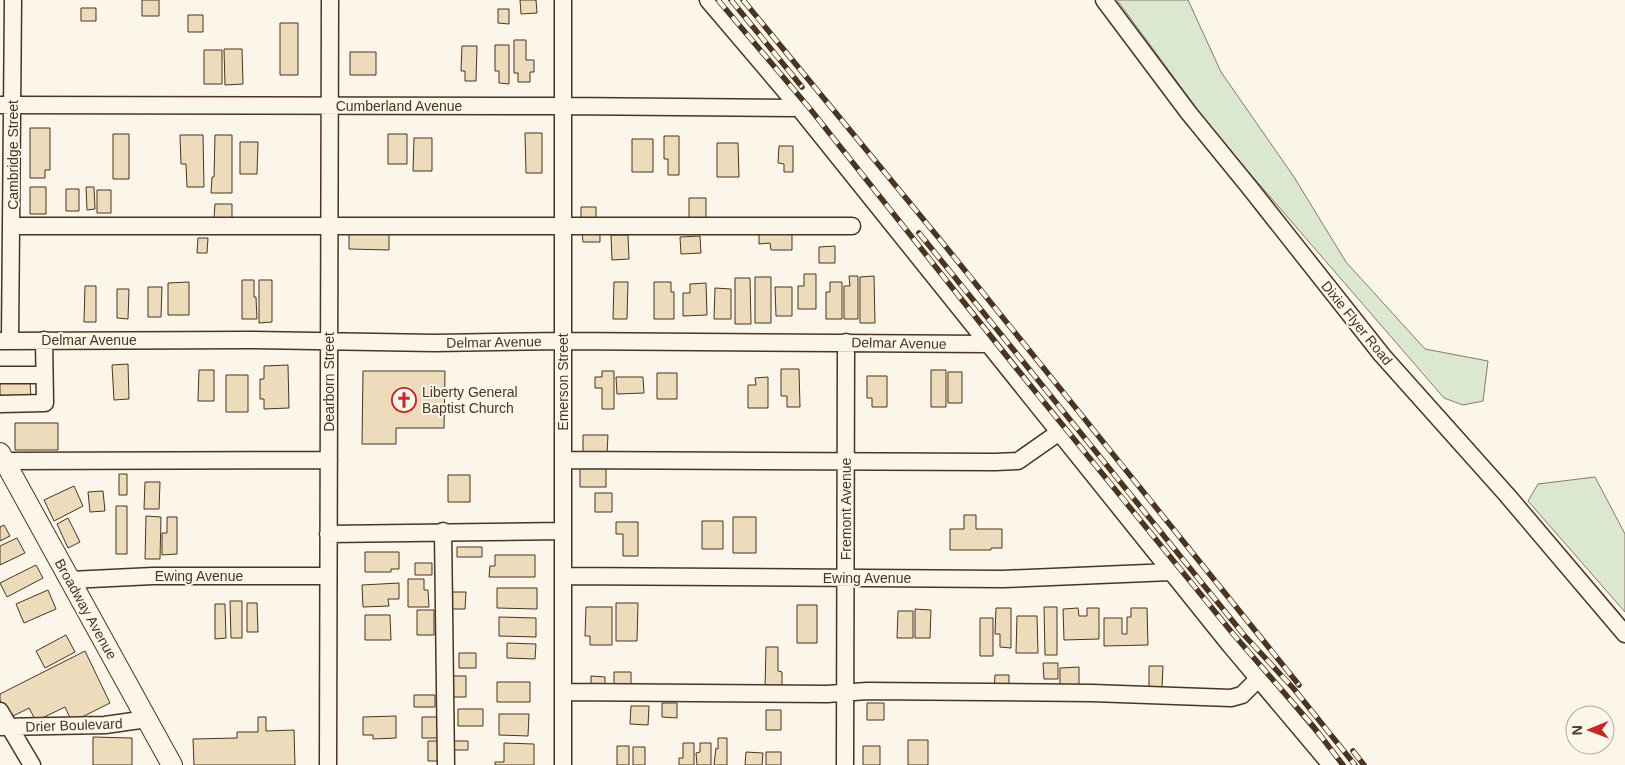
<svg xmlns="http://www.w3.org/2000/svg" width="1625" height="765" viewBox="0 0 1625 765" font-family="Helvetica,sans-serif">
<rect width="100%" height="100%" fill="#fbf6e9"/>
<path fill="#dce7d0" stroke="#887966" d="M1117,0H1188L1221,72L1294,177L1346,262L1425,349L1488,361L1483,401L1463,405L1444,398L1214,132Z
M1595,477L1625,534V612L1528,501L1538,484Z"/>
<path fill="#ecdcbc" stroke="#4a3520" d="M142,0H159V16H142Z
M520,0H536L537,13L521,14Z
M81,8H96V21H81Z
M498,9H509V24L498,23Z
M188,15H203V32H188Z
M280,23H298V75H280Z
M514,40H526V60H534V72H530V82H518V73H514Z
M495,45H509V84L499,83V71H495Z
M462,46H477L476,81H465V71H461Z
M224,49H242L243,84L225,85Z
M204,50H222V84H204Z
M350,52H376V75H350Z
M30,128H50V170H45V178H30Z
M525,133H542V173H526Z
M113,134H129V179H113Z
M388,134H407V164H388Z
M180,135H203L204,187H187L186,164H181Z
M215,135H232V193H211L212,177H214Z
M664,136H679V175H668V159H664Z
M414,138H432V171H413Z
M632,139H653V172H632Z
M240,142H258L257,174H240Z
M717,143H738L739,177H717Z
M779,146H793V172H784V164L778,163Z
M30,187H46V214H30Z
M86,187H94L95,209L87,210Z
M66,189H79V211H66Z
M97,190H111V213H97Z
M689,198H706V220H689Z
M215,204H232V218H214Z
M581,207H596V223H581Z
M600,230V242H583L582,231Z
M759,231H792V250H771L770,243L759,244Z
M349,232L389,233V250L349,249Z
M611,235H628L629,259L612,260Z
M700,236L701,253L681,254L680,237Z
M198,238H208L207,253H197Z
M835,246V263H819V247Z
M804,274H816V309H798V286H804Z
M849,276H858V319H844V286H850Z
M874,276L875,323H860V277Z
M755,277H771V323H755Z
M735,278H750L751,324H735Z
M242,280H254V297H256L257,319H242Z
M259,280H272V322L259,323Z
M189,282V315H168V283Z
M614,282H628L627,319H613Z
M654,282H671V292H674V319H654Z
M830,282H842V319H826V292H830Z
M706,283L707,315L683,316V293H690V284Z
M85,286H96V322H84Z
M148,287H162L161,317H148Z
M775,287H792V316H776Z
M715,288L731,289V319H714Z
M117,289H129L128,319L117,318Z
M128,364L129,399L114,400L112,365Z
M288,365L289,408L264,409V399H260V379H264V366Z
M781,369H799L800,407H787V396H781Z
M199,370H214V401H198Z
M931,370H946V407H931Z
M363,371H445L444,428H396V444H362Z
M602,371H614V409H602V388H595V377H602Z
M948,372H962V403H948Z
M657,373H677V399H657Z
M226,375H248V412H226Z
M867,376H887V407H872V398H867Z
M616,377H643L644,393L617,394Z
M768,377V408H748V385H756L755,378Z
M0,382H30L31,398H0Z
M15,423H58V450H15Z
M583,435H608L607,453H583Z
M580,466H606V487H580Z
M119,474H127V495H119Z
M448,475H470V502H448Z
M145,482H160L159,509H144Z
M74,486L83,506L54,521L44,500Z
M103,491L105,511L90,512L88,492Z
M595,493H612V512H595Z
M116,506H127V554H116Z
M964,515H976V529H1002V548H991V550H950V529H964Z
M146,516L161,517L160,559H145Z
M167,517H177V554L162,555V533H167Z
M733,517H756V553H733Z
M68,518L80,542L68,548L57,524Z
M702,521H723V549H702Z
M616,522H638V556H623V534H616Z
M4,525L10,536L0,541V527Z
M17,538L25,553L0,565V546Z
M457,547H482V557H457Z
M365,552H399V569H391V572H365Z
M495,555H535V577H489L490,566H495Z
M415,563H432V575H415Z
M36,565L43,578L7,597L0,583Z
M408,579H424V590H428L429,607H408Z
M399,583V599H388L389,606L363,607L362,585Z
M497,588H537V609L497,608Z
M48,590L56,609L24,623L16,604Z
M449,592H466L465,609H449Z
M230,601H242V638H231Z
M247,603H257L258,632H247Z
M616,603H638L637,641H616Z
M215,604H225L226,638L215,639Z
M797,605H817V643H797Z
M586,607H612V645H590V636H585Z
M1044,607H1057V655H1045Z
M996,608H1011V648L1000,647V634H995Z
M1078,608L1079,616H1087V608H1099V639L1064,640L1063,609Z
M1131,608H1147L1148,645L1104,646V618H1122V634H1127V617H1131Z
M915,609L931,610L930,638H915Z
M417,610H434V635H417Z
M898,611H913V638H897Z
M365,615H390L391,640H365Z
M1017,616H1037L1038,653H1016Z
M499,617L536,618V637L499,636Z
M980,618H993V656H980Z
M66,635L75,652L45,668L36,651Z
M507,643L536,644L535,659L507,658Z
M766,647H778V671L782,672V689H765Z
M85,651L110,703L72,722L65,707L36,721L29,708L9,718L0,700V694Z
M459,653H476V668H459Z
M1043,663H1058V679H1044Z
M1149,666H1163L1162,687H1149Z
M1079,667V689H1060V668Z
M614,672H631V690H614Z
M995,675H1009V691H994Z
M449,676H466V697H449Z
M591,676L605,677V688H591Z
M497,682H530V702H497Z
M414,695H435V707H414Z
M662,703H677V718L662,717Z
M867,703H884V720H867Z
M631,706H649L648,725L630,724Z
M458,709H483V726H458Z
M766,710H781V730H766Z
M499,714H529L528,736L499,735Z
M396,716V738L373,739V735H363V717Z
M258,717H266V731L294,730L295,765H194L193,739L237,738V732H258Z
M422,717H439V738H422Z
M93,737L132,738V765H93Z
M718,738H727V765H714L716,748L718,749Z
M908,740H928V765H908Z
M428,741H440V761H428Z
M453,741H468V750H453Z
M504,743L534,744V765H495V762H504Z
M683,743H694V765H679V758H683Z
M700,743H711V765H697L696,753L700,752Z
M617,746H629V765H617Z
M863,746H880V765H863Z
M633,747H645V765H633Z
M746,752L763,753L762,765H745Z
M766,752H781V765H766Z"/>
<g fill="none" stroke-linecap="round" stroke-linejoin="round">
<defs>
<path id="minor" d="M708,0L787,93L1230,645L1331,765
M1104,0L1188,112L1250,188L1382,355L1507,495L1625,634
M0,105L563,106L799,108
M13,226H852
M10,340L13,0
M0,341L249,340L435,343L563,341L987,344
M0,375H44
M0,404L45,403L44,340
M563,460L995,462L1018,461L1058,433
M4,461L329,460
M443,531L446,765
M328,534L563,531
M563,576L1003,579L1171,572
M70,580L153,576H328
M563,692L827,694L867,691L1092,693L1231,698L1242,695L1258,679
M0,711L32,765
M0,727L105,725L147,719
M328,765L330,0
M563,765V0
M845,765L846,342"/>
<path id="major" d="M0,453L172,765"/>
</defs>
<use href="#minor" stroke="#4a3520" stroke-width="19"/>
<use href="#major" stroke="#4a3520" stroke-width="22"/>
<use href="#minor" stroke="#fbf6e9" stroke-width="16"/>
<use href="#major" stroke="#fbf6e9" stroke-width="20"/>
<defs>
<path id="rail" d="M718,0L811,110L1016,368L1234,635L1313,726L1343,765
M731,0L802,87
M743,0L942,242L1299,685
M919,233L1244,635L1294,689L1355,765
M1353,751L1364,765"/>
</defs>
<use href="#rail" stroke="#4a3520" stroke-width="5.5"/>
<use href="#rail" stroke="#fbf6e9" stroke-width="4" stroke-dasharray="11" stroke-linecap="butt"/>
</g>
<defs>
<symbol id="church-ring" viewBox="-11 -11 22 22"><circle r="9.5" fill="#fbf6e9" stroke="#c62828" stroke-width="1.5"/><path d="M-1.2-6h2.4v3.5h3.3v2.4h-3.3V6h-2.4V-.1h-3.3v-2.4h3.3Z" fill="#c62828"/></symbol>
</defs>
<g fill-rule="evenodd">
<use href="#church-ring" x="390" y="386" width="28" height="28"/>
</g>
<g text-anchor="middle" stroke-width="4" stroke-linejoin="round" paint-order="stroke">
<g font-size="14" fill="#4a3520" stroke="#fbf6e9">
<text x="399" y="111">Cumberland Avenue</text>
<text transform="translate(13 155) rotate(-90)" y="5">Cambridge Street</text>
<text transform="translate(1357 323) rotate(51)" y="5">Dixie Flyer Road</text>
<text x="89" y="345">Delmar Avenue</text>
<text transform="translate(494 342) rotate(-1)" y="5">Delmar Avenue</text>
<text transform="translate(899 343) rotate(1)" y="5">Delmar Avenue</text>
<text transform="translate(329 382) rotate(-90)" y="5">Dearborn Street</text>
<text transform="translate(563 382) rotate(-90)" y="5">Emerson Street</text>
<text transform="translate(846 509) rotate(-90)" y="5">Fremont Avenue</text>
<text x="199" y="581">Ewing Avenue</text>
<text x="867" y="583">Ewing Avenue</text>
<text transform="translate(86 609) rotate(61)" y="5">Broadway Avenue</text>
<text transform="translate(74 725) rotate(-2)" y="5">Drier Boulevard</text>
</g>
<g font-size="14" fill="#4a3520" stroke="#fbf6e9" text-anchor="start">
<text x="422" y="397">Liberty General<tspan x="422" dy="16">Baptist Church</tspan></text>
</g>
</g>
<g transform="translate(1590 730) rotate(269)"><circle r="24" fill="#fbf6e9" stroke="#b4a999"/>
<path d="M0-4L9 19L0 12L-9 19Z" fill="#c62828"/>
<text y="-8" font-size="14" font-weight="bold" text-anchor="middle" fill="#4a3520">N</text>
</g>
</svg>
